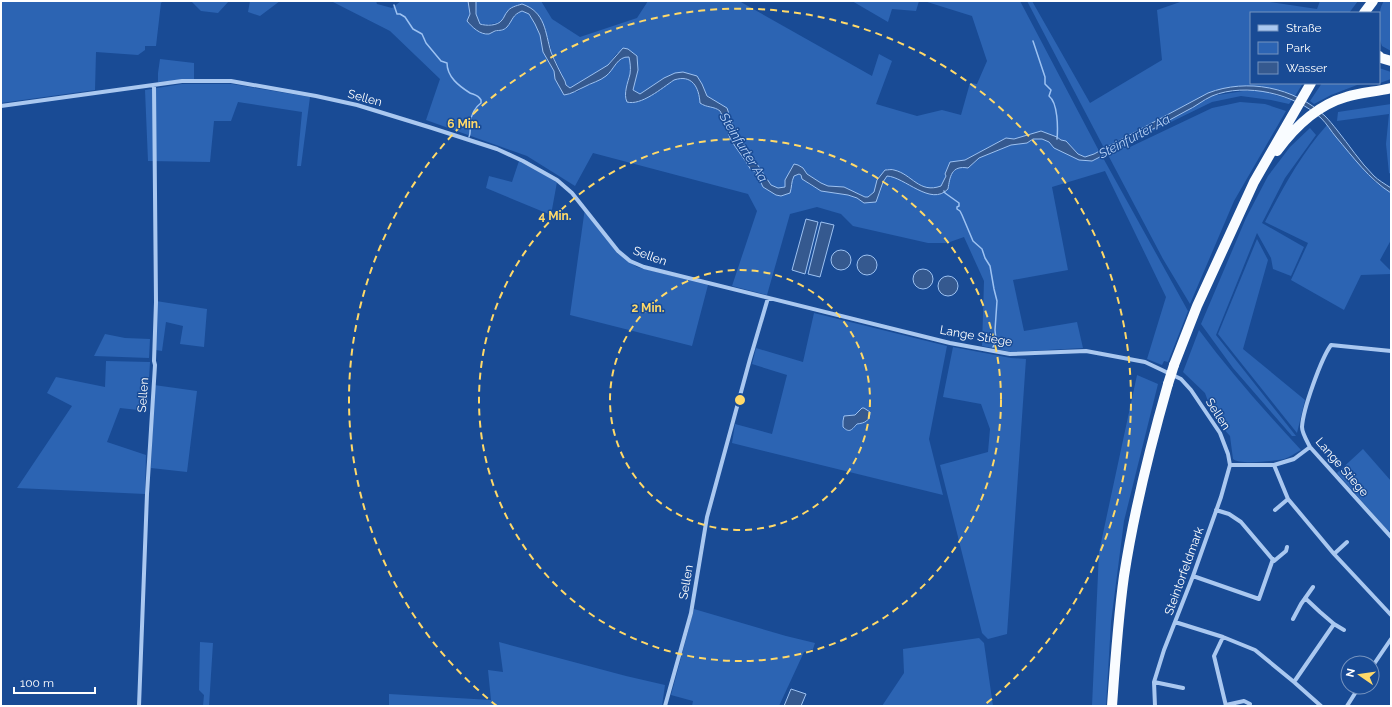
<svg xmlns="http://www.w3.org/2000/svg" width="1392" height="707" viewBox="0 0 1392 707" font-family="Raleway,sans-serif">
<rect width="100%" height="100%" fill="#194b95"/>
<path fill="#2c64b3" d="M1,1H163L161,3L156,46H145V50L138,55L96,52L95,90L1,103Z
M191,1H229L218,13L201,11Z
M250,1H280L260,16L248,12Z
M331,1H376L377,4L392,8L401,1H468L470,14L488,34C493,32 499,32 503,29C512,24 510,16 522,11L529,14L535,24L540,35L543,52L554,71L555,79L563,92H577L584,87L589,85L606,76L620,59L625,57H629C630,62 631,68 630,73C628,82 623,94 627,102C641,106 662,88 674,80C692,74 699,87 700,103C707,108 714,106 719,111C723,114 722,119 724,123C727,133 747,169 756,172L763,187L776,195L781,196L791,189V182L794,176L799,174L810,185L821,191L848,195L857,198L864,203L880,193L883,182L887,176C906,177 932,208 949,188C948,176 954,165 968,168L979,158L1011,145L1027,143L1033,139H1042L1049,142L1054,148L1092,161L1102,156L1188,311L1168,362L1164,361L1162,365L1147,359L1166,297L1105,171L1052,187L1068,270L1013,280L1024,331L1077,322L1083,348L1011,352L982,346L984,281L964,237L947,243H928L853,226L841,214L817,207L790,214L767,295L732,286L757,211L748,194L593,153L575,186L527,156L426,120L440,79L390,31Z
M476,1H541L552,19L580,37L637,18L648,1H739L872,76L879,54L892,61L876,104L917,116L942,110L961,115L970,83L977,84L987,61L972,16L924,1H1020L1099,151L1094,154L1085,157L1078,154L1066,141L1061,140L1057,137L1041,132L1014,139L1006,138L965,160L950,162L945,174L946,176L941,186C918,194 912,175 894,170C892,169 888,170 885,170L874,192L868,197H865L844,187L828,186L821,183L807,174L803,168L798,165L785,187L778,189L771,185L745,146L732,123L727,108L707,96L702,84L675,73L664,78L640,94L633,90L638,70L637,56L617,53L608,65L570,88L566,85L565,81L551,51V48L535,11H507C502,22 502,23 490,24C486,25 484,25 480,24L476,14Z
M852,1H919L916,11L892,9L888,22Z
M1027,1H1032L1090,103L1162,60L1157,10L1183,1H1263L1317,9L1320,1H1358L1349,13H1251V83H1303L1295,96C1274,84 1230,85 1208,93L1104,148Z
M1384,1H1391V51L1382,46C1377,34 1377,11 1384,1Z
M160,59L194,63V79L158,82V73Z
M1379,68L1391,72V79L1380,83L1357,85L1331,95L1314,104L1310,101L1322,83H1379Z
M182,84H232L310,97L301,166H297L302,112L238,102L231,121H214L210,162L148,161L145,90Z
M1243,91H1263L1292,100L1289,104L1271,100L1241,96L1212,102L1128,143L1130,147L1212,108L1240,102L1265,104L1286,111L1234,201L1190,304L1163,259L1107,153L1212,96Z
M1391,104V174L1389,173L1386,144L1389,114L1337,121L1338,112Z
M1327,125L1374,181L1391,193V240L1380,260L1391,271V274L1361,275L1344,310L1291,280L1308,243L1265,222C1283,188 1301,154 1327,125Z
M1310,128L1316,135L1285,178L1262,223L1304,247L1291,276L1273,269L1271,258L1257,233L1216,335L1296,436H1292L1233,368L1201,324L1246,218L1268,176L1290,147Z
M519,161L557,182L551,215L486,188L489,176L512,182Z
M585,208L617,253L637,267L708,285L692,346L570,315Z
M1257,239L1268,260L1243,349L1305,400L1297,433L1218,334Z
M156,301L207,309L204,347L180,344L183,326L166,322L162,351L156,350Z
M814,313L947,346L929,439L943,495L732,443L735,424L772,434L787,375L752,364L756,348L803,362Z
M1199,330C1230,372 1265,411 1301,450C1295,453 1290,457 1284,459C1275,461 1239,465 1233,459L1230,436L1221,426L1219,418L1209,404L1205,393L1183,372Z
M105,334L125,338L150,339L149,358L94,356Z
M953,347L1011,358L1026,359L1007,634L988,639L982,633L940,465L988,452L990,429L981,404L943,397Z
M106,361L150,362L147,411L120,408L107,442L146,455L145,494L17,488L72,406L47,393L56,377L105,387Z
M1137,375L1158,384L1124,521L1111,622L1106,706H1092L1099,552Z
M154,385L197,391L187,472L151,468Z
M1363,449L1391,481V530L1388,531L1337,473Z
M694,609L786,636L815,643L813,649L804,652L779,706H692L693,701L671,695Z
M979,638L984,643L993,706H882L904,673L903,649Z
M200,642L213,643L209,706H203L204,695L199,690Z
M499,642L626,676L665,685L662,706H389V694L491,700L488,670L503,672Z"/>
<path fill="#35598f" stroke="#9dc2f2" d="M468,1H476V14L480,24C486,26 498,26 502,20C504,18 505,14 507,12C510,7 516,6 522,4C546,12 545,33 551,52C555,62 560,72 565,81L566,85L570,88L608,65L623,48L628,49L637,56L638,70L633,90L640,94L664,78L675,73L683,72L697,76L702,84L707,96L727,108L732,123L745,146L771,185L778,188L785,187V180L794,164L798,165L803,168L807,174L821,183L828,186L844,187L865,197H868L874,192L877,180L885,170C888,170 892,169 894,170C912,174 919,194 941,186L946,176L945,174L950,162L965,160L1006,138L1014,139L1041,131L1057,137L1061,140L1066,141L1078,154L1085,157L1094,154L1208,93C1247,78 1294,87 1325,116C1329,120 1333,125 1337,130C1349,145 1360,162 1374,176C1378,180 1385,184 1391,188V193C1369,179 1353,157 1336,137C1331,131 1327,124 1321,118C1295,94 1246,82 1212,96C1203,100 1195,107 1186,111C1155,128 1124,145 1092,161L1079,160L1054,148L1049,142L1042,139H1033L1027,143L1011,145L979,158L968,168C951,165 950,177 948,189C931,207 905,177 887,176L883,182L876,202L864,203L857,198L848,195L821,191L802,179L801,175L799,174L794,176C791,182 792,187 790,193L781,196L776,195L763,187L756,172L751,170C745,159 736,149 730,138C728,132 722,114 720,111C714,106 707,108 700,103C699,87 692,74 674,80C662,88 641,106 627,102C623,94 628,82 630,74C631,68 630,62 629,57C617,56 614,70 606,76C600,81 591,83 584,87C577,90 572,94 564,95L555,79L554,71L543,52L540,35L535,24L529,14L522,11C512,15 513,20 507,27C503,31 500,30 495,31C493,32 491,33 489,34C480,35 472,27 467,21L470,14Z
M806,219L818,222L805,274L792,270Z
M821,222L834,225L820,277L808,274Z
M831 260a10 10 0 1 1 20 0a10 10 0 1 1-20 0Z
M857 265a10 10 0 1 1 20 0a10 10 0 1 1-20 0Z
M913 279a10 10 0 1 1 20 0a10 10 0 1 1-20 0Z
M938 286a10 10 0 1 1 20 0a10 10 0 1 1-20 0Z
M862,408H864L870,412C870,421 865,423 857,424C852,429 850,434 843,427V421L844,416L855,415Z
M791,689L806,694L801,706H784Z"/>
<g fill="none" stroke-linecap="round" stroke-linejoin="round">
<path stroke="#9dc2f2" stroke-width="1.5" d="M394,5L397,14H400L405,17L413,29L422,34L426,43L441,61L447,63C447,77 459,86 470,93C475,95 478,95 481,100V103C474,108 471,115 470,124C470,129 471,132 469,137
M1033,41L1045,77V84L1051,90L1049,96C1058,103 1058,128 1057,139
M944,191L945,193L959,203V206L957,207V209L960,211L962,215L973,241L982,249L985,258L990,266L994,289L997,301L995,330L996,340L993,347"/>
<path stroke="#aac8f0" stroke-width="4" d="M1,106L182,81H231L316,96L357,105L432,128L497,149L523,161L557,180L572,193L618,251L630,261L644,267L950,343L1010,354L1086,351L1145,362L1181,379L1191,390L1220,433L1228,454L1230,465L1221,497L1193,576L1164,650L1154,682L1155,706
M1391,351L1331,345C1321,359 1303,409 1302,427C1302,433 1307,441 1310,447L1391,537
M1230,465H1274L1288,499L1334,554L1391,615
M1274,465L1294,459L1310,447
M1216,510L1229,514L1241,522L1274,561L1286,551L1287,547
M1275,510L1288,499
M1334,554L1347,542
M1193,576L1259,599L1273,559
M1293,619L1301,604L1313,587
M1175,622L1223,637L1255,650L1294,682L1321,706
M1334,624L1344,630
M1223,637L1214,656L1226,706
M1372,667L1391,639
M1154,682L1183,688
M1294,682L1334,624L1320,612L1305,598
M1226,705L1244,701L1250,704
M139,706L147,494L155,365L154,361L156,302L154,85
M665,706L691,613L707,517L750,359L768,298
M1347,706L1359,687"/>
<path stroke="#f9fcff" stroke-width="10" d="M1364,13L1373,1
M1379,56L1381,58L1391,61
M1277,151C1294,128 1318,105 1346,97C1361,92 1376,92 1391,88
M1174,365L1197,306L1254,182L1311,83
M1112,706C1115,663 1118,619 1124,576C1134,511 1150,447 1168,384"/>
<path stroke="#f9fcff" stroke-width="10" d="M1168,384L1174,365"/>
</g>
<g fill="none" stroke="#ffd969" stroke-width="2" stroke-dasharray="7 5">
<circle cx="740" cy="400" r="130"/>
<circle cx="740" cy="400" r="261"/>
<path d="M497 706A391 391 0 1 1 983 706"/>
</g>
<g text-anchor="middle" stroke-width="3" stroke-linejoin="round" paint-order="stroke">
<g font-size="12" fill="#fff" stroke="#194b95">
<text transform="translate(365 98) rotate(15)" y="4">Sellen</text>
<text transform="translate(650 256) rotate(20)" y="4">Sellen</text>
<text transform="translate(976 336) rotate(10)" y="4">Lange Stiege</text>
<text transform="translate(143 395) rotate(-86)" y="4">Sellen</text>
<text transform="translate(1218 414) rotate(57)" y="4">Sellen</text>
<text transform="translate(1342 467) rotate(49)" y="4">Lange Stiege</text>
<text transform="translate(1184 571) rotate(-70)" y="4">Steintorfeldmark</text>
<text transform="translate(686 582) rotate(-80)" y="4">Sellen</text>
</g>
<g font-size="13" font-style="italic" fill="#b7d2f7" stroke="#194b95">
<text transform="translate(1134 136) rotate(-28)" y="5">Steinfurter Aa</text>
<text transform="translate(744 147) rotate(58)" y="5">Steinfurter Aa</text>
</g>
</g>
<circle cx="740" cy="400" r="6" fill="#ffd969" stroke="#194b95" stroke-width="2"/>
<g font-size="12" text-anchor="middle" font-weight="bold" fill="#ffd969" stroke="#194b95" stroke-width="3" stroke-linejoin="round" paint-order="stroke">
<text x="464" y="128">6 Min.</text>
<text x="555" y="220">4 Min.</text>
<text x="648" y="312">2 Min.</text>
</g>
<rect width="1392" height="707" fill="none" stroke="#ffffff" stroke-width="4"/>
<rect x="1250" y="12" width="130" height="72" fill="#194b95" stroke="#7593bf"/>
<rect x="1258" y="25" width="20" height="6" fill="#aac8f0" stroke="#7593bf"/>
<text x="1286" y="32" font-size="12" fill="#ffffff">Straße</text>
<rect x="1258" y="42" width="20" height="12" fill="#2c64b3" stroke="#7593bf"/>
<text x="1286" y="52" font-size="12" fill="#ffffff">Park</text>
<rect x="1258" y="62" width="20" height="12" fill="#35598f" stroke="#7593bf"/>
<text x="1286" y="72" font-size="12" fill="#ffffff">Wasser</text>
<g transform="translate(1360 675) rotate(283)"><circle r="19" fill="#194b95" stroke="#7593bf"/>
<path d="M0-3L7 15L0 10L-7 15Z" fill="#ffd969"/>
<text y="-6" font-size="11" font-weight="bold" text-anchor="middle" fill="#ffffff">N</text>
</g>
<path d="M14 687v6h81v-6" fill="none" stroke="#ffffff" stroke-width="2"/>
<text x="20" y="687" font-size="12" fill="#ffffff" stroke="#194b95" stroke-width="3" paint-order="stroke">100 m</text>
</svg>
